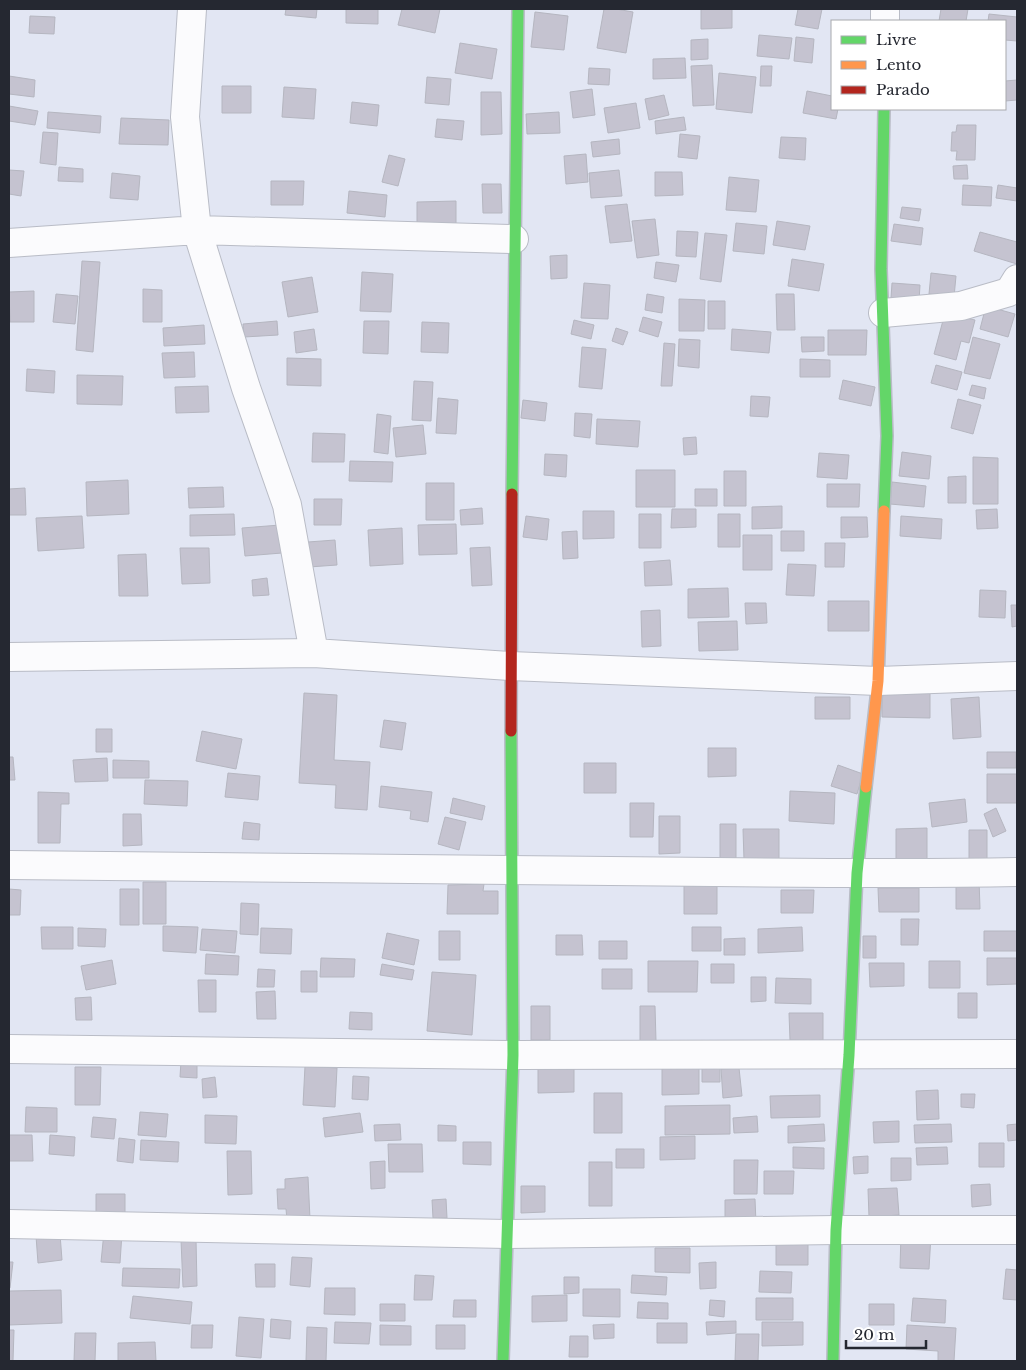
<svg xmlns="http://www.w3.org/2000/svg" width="1026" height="1370" viewBox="0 0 1026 1370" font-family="'Libre Baskerville',serif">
<rect width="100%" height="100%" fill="#e2e6f3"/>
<path fill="#c5c3d0" stroke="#b5b6c0" d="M286,9H317L316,18L285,15Z
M346,9H378V24L346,23Z
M402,9H440L435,33L398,25Z
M604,9H616L633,12L626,53L597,48Z
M701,9H732V28L701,29Z
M798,9H822L818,29L795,25Z
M941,9H968L966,21H939Z
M535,12L568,16L564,50L531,47Z
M989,14L1017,17V41L1005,40V21H988Z
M30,16L55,17L54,34L29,33Z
M759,35L792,38L789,59L757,56Z
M796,37L814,39L812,63L794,61Z
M708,39V59L691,60V40Z
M460,43L497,49L492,79L455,73Z
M685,58L686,78L653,79V59Z
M712,65L714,105L693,106L691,66Z
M761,66H772L771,86H760Z
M589,68L610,69L609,85L588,84Z
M719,73L756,77L752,113L716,109Z
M9,76L35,80L34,97L9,94Z
M427,77L451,79L449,105L425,103Z
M1017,80V100L1005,101V81Z
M222,86H251V113H222Z
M284,87L316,89L314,119L282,117Z
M592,89L595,115L573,118L570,92Z
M807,91L832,96V109H838L836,119L803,113Z
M481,92H501L502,134L481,135Z
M664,95L669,115L649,120L645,99Z
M352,102L379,105L377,126L350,123Z
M636,103L640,128L608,133L604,108Z
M9,106L38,111L35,125L9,121Z
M48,112L101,116L100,133L47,128Z
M559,112L560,133L527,134L526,114Z
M684,117L686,130L656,134L655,121Z
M121,118L169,120L168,145L119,144Z
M437,119L464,121L462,140L435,137Z
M957,125H976L975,160H956L957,151H951L952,132H956Z
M43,132L58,133L56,165L40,163Z
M680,134L700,136L697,159L678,157Z
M781,137L806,138L805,160L779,158Z
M619,139L620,154L593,157L591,142Z
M586,154L588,182L566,184L564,156Z
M389,155L405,159L398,186L382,182Z
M967,165L968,179H954L953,166Z
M59,167L83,169V182L58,181Z
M9,170L24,171L21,196L9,194Z
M619,170L622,196L591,198L589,173Z
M655,172H682L683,195L655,196Z
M112,173L140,176L138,200L110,198Z
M729,177L759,180L756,212L726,210Z
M271,181H304L303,205H271Z
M482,184H501L502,213H483Z
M963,185L992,187L991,206L962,205Z
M998,185L1017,188V201L996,198Z
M349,191L387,195L385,217L347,213Z
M456,201V224L417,225V202Z
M627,204L632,241L610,243L605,206Z
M902,207L921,209L919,221L900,218Z
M655,219L659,255L637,258L632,221Z
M777,221L810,226L805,250L773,245Z
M736,223L767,226L764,254L733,251Z
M894,224L923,228L921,245L891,241Z
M677,231L698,232L696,257L676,256Z
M980,232L1017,242V264L974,251Z
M705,233L727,235L721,282L700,279Z
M567,255V278L551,279L550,256Z
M792,259L824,264L819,291L788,286Z
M82,261L100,262L93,352L76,350Z
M656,262L679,265L676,282L654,278Z
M362,272L393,274L391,312L360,311Z
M931,273L956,276L954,297L929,294Z
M312,277L318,312L288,317L282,282Z
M584,283L610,285L608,319L581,318Z
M892,283L920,285L919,301L891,298Z
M143,289L162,290V322H143Z
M34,291V322H10L9,292Z
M56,294L78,296L75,324L53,322Z
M647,294L664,297L662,313L645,310Z
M776,294H794L795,330H777Z
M679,299L705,300L704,331H679Z
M708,301H725V329H708Z
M986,306L1015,314L1008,337L980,329Z
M945,313L975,320L969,343L961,341L956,360L934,354Z
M643,317L662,322L658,337L639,331Z
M574,320L594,325L591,339L571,334Z
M277,321L278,335L244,337L243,324Z
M364,321H389L388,354L363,353Z
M422,322L449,323L448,353L421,352Z
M204,325L205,344L164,346L163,328Z
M616,328L628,332L623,345L612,341Z
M314,329L317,350L296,353L294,332Z
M732,329L771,332L769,353L731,350Z
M828,330H867L866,355H828Z
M801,337H824V351L802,352Z
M973,337L1000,344L990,379L964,373Z
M679,339L700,340L699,368L678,366Z
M664,343L675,344L672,386H661Z
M582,347L606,349L602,389L579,387Z
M194,352L195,377L164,378L162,353Z
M287,358L321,359V386L287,385Z
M800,359L830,360V377H800Z
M936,365L962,372L957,390L931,383Z
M27,369L55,371L54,393L26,391Z
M77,375L123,376L122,405L77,404Z
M843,380L875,387L871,406L839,399Z
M414,381L433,382L431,421L412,420Z
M972,385L986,388L984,399L969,395Z
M208,386L209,412L176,413L175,387Z
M751,396L770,397L768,417L750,416Z
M438,398L458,400L456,434L436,433Z
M958,399L981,405L973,434L951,428Z
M523,400L547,403L545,421L521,418Z
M575,413L592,414L590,438L574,436Z
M377,414L391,416L388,454L374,452Z
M597,419L640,421L638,447L596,444Z
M423,425L426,454L396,457L393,428Z
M313,433L345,434L344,462H312Z
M696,437L697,454L684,455L683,438Z
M902,452L931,456L929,479L899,476Z
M819,453L849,455L847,479L817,477Z
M545,454L567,455L566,477L544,475Z
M973,457L998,458V504H973Z
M350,461L393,462L392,482L349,481Z
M636,470H675V507H636Z
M724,471H746V506H724Z
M966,476V503H948V477Z
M128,480L129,514L87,516L86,482Z
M892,482L926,486L924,507L890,504Z
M426,483H454V520H426Z
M827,484H860L859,507H827Z
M223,487L224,507L189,508L188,488Z
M25,488L26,515H9V489Z
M695,489H717V506H695Z
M314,499H342L341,525H314Z
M782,506V528L752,529V507Z
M482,508L483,524L461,525L460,510Z
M672,509H696V527L671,528Z
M997,509L998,528L977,529L976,510Z
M583,511H614V538L583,539Z
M234,514L235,535L190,536V515Z
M639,514H661V548H639Z
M718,514H740V547H718Z
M82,516L84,548L38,551L36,518Z
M526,516L549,519L547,540L523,537Z
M901,516L942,519L941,539L900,536Z
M841,517H867L868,537L841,538Z
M456,524L457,554L419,555L418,525Z
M280,525L282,553L245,556L242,528Z
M402,528L403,564L370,566L368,530Z
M577,531L578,558L563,559L562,532Z
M781,531H804V551H781Z
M743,535H772V570H743Z
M335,540L337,565L309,567L308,542Z
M825,543H845L844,567H825Z
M490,547L492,585L472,586L470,548Z
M180,548H209L210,583L182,584Z
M146,554L148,596H119L118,555Z
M670,560L672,585L645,586L644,562Z
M788,564L816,565L814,596L786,595Z
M267,578L269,595L253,596L252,580Z
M728,588L729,617L688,618V589Z
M980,590L1006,591L1005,618L979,617Z
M828,601H869V631H828Z
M745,603H766L767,623L746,624Z
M1011,605H1017V626L1012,627Z
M660,610L661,646L642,647L641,611Z
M737,621L738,650L699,651L698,622Z
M882,691H930V718L882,717Z
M304,693L337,695L334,760L370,762L367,810L335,808L336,785L299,783Z
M815,697H850V719H815Z
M979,697L981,737L953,739L951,699Z
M384,720L406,723L402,750L380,747Z
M96,729H112V752H96Z
M202,731L242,739L236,769L196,761Z
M708,748H736V776L708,777Z
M987,752H1016V768H987Z
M9,757H13L15,780H9Z
M107,758L108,781L75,782L73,760Z
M113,760L149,761V778H113Z
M584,763H616V793H584Z
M838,765L863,774L857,794L831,786Z
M228,773L260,776L258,800L225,797Z
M987,774H1017V803H987Z
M145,780L188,781L187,806L144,804Z
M381,786L432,792L428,822L410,819L411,811L379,807Z
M790,791L835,793L834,824L789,821Z
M38,792L69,793V804H61L60,843H38Z
M453,798L485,806L482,820L450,813Z
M965,799L967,822L932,827L929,803Z
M630,803H654L653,837H630Z
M996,808L1006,831L993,837L984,814Z
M123,814H141L142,845L123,846Z
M659,816H680V853L659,854Z
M445,817L466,822L459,850L438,844Z
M244,822L260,824L259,840L242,839Z
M720,824H736V860H720Z
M927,828V861H896V829Z
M743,829H779V860H744Z
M969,830H987V861H969Z
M979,879L980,909H956V880Z
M143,882H166V924H143Z
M484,884L483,891H498V914H447L448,885Z
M684,885H717V914H684Z
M878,888H919V912H879Z
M9,889L21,890L20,915H9Z
M120,889H139V925H120Z
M781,890H814L813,913H781Z
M241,903L259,904L258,935L240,934Z
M901,919H919L918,945H901Z
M163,926L198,927L196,953L163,951Z
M41,927H73V949H42Z
M692,927H721V951H692Z
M802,927L803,951L758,953V929Z
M78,928L106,929L105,947L78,946Z
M261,928L292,929L291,954L260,953Z
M202,929L237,931L235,953L200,950Z
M439,931H460V960H439Z
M984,931H1017V951H984Z
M387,933L419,940L414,965L382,958Z
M556,935H582L583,955H556Z
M863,936H876V958H863Z
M745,938V955H724V939Z
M599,941H627V959H599Z
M206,954L239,956L238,975L205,974Z
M321,958L355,959L354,977H320Z
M987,958H1017V984L987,985Z
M112,960L116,984L86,990L81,966Z
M648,961H698L697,992H648Z
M929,961H960V988H929Z
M869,963H904V986L870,987Z
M382,964L414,970L412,980L380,975Z
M711,964H734V983H711Z
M258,969L275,970L274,987H257Z
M602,969H632V989H602Z
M301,971H317V992H301Z
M432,972L476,975L472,1035L427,1031Z
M751,977H766V1001L751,1002Z
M776,978L811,979V1004L775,1003Z
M198,980H216V1012H199Z
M275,991L276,1019H257L256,992Z
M958,993H977V1018H958Z
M91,997L92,1020H76L75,998Z
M531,1006H550V1040H531Z
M640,1006H655L656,1041H640Z
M350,1012L372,1013V1030L349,1029Z
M789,1013H823V1041L790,1040Z
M181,1061L197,1062V1078L180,1077Z
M305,1066L337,1068L335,1107L303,1105Z
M702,1066H720V1082H702Z
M75,1067H101L100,1105H75Z
M662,1067H699V1094L662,1095Z
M739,1068L742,1096L723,1098L721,1069Z
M538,1069H574V1092L538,1093Z
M353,1076L369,1077L368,1100L352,1099Z
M215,1077L217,1097L203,1098L202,1079Z
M938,1090L939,1119L917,1120L916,1091Z
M594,1093H622V1133H594Z
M961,1094H975L974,1108L961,1107Z
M820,1095V1117L771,1118L770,1096Z
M730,1105V1134L665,1135V1106Z
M26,1107L57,1108V1132H25Z
M140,1112L168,1114L166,1137L138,1135Z
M360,1113L363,1132L325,1137L323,1118Z
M205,1115L237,1116L236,1144L205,1143Z
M757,1116L758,1132L734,1133L733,1118Z
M93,1117L116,1119L114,1139L91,1137Z
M899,1121V1142L874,1143L873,1122Z
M400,1124L401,1140L375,1141L374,1125Z
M824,1124L825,1141L788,1143V1126Z
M951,1124L952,1142L915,1143L914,1125Z
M1017,1124V1140L1008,1141L1007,1125Z
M438,1125L456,1126V1141H438Z
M9,1135H32L33,1161H9Z
M50,1135L75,1137L74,1156L49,1154Z
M695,1136V1159L660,1160V1137Z
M119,1138L135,1140L133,1163L117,1161Z
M141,1140L179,1142L178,1162L140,1160Z
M463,1142H491V1165L463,1164Z
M979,1143H1004V1167H979Z
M388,1144H422L423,1172H389Z
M793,1147L824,1148V1169L793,1168Z
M947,1147L948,1164L917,1165L916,1148Z
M616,1149H644V1168H616Z
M227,1151H251L252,1194L228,1195Z
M868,1156V1173L854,1174L853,1157Z
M891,1158H911V1180L891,1181Z
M734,1160H758L757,1194H734Z
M385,1161V1188L371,1189L370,1162Z
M589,1162H612V1206H589Z
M764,1171H794L793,1194H764Z
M308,1177L310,1219L287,1220L286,1209H278L277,1189H285V1179Z
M990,1184L991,1205L972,1207L971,1185Z
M521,1186H545V1212L521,1213Z
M897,1188L899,1215L869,1217L868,1189Z
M96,1194H125V1213H96Z
M446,1199L447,1218H433L432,1200Z
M755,1199L756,1223H725V1200Z
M104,1232L122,1233L120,1263L101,1262Z
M60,1234L62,1260L38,1263L36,1236Z
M901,1234L931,1235L929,1269L900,1268Z
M196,1239L197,1286L183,1287L181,1240Z
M776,1243H808V1265H776Z
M655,1248H690V1273L655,1272Z
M292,1257L312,1258L310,1287L290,1285Z
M9,1262H13L10,1288L9,1287Z
M716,1262V1288L700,1289L699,1263Z
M255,1264H275V1287H256Z
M123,1268L180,1269L179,1288L122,1286Z
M1006,1269L1017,1270V1300L1003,1299Z
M760,1271L792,1272L791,1293L759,1292Z
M415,1275L434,1276L432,1300H414Z
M632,1275L667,1277L666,1295L631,1293Z
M564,1277H579V1293L564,1294Z
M325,1288H355V1315L324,1314Z
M583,1289H620V1317L583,1316Z
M61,1290L62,1323L9,1325V1291Z
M567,1295V1321L532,1322V1296Z
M133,1296L192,1302L190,1324L130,1318Z
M756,1298H793V1320H756Z
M913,1298L946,1300L945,1323L911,1321Z
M454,1300H476V1317H453Z
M710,1300L725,1301L724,1317L709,1315Z
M638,1302L668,1303V1319L637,1318Z
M380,1304H405V1321H380Z
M869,1304H894V1325H869Z
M239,1317L264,1319L261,1358L236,1356Z
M271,1319L291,1321L290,1339L270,1337Z
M736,1321V1333L707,1335L706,1322Z
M335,1322L371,1323L369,1344L334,1343Z
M762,1322H803V1345L762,1346Z
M657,1323H687V1343H657Z
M614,1324V1338L594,1339L593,1325Z
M192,1325H213L212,1348H191Z
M380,1325L411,1326V1345H380Z
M436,1325H465V1349H436Z
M907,1325L956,1328L954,1361H938V1351L906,1349Z
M307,1327L327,1328L326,1361H306Z
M9,1330H14L13,1361H9Z
M75,1333H96L95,1361H74Z
M736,1334H759L758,1361H735Z
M570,1336H588V1357H569Z
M155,1342L156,1361H118V1343Z"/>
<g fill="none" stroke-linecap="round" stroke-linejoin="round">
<defs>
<path id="street" d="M192,9L185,117L197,230L246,388L287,505L314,653
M885,9V21
M9,243L197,230L514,239
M883,313L961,306L1009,292L1017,279
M9,657L314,653L510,666L878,681L1017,676
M9,865C244,866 478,871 713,872C815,873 916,874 1017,872
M9,1049L513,1055L1017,1054
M9,1224L507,1234L836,1230H1017"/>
<path id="fast" d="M884,109L881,269L887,436L884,511
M512,494L518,9
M503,1361L513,1055L511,731
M833,1361L836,1230L849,1055L857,873L866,787"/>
<path id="slow" d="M866,787L878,681L884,511"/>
<path id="jam" d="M511,731L512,494"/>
</defs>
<use href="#street" stroke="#b9bcc6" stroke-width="30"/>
<use href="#fast" stroke="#b9bcc6" stroke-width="14"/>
<use href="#slow" stroke="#b9bcc6" stroke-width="14"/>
<use href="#jam" stroke="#b9bcc6" stroke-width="14"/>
<use href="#street" stroke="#fbfbfd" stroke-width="28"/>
<use href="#fast" stroke="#63d668" stroke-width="11"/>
<use href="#slow" stroke="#ff974d" stroke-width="11"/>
<use href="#jam" stroke="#b3261e" stroke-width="11"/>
</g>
<rect width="1026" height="1370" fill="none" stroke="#252831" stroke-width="20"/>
<rect x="831" y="20" width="175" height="90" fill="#ffffff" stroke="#a8a9ad"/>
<rect x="841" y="36" width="25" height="8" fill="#63d668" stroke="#a8a9ad"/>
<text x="876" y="45" font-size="15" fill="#252831">Livre</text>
<rect x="841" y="61" width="25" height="8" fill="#ff974d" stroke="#a8a9ad"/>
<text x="876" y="70" font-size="15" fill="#252831">Lento</text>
<rect x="841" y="86" width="25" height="8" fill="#b3261e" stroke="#a8a9ad"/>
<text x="876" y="95" font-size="15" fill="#252831">Parado</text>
<path d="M846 1340v8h80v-8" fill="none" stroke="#252831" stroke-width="2.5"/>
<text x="854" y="1340" font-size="15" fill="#252831" stroke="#ffffff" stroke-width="4" paint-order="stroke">20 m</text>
</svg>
